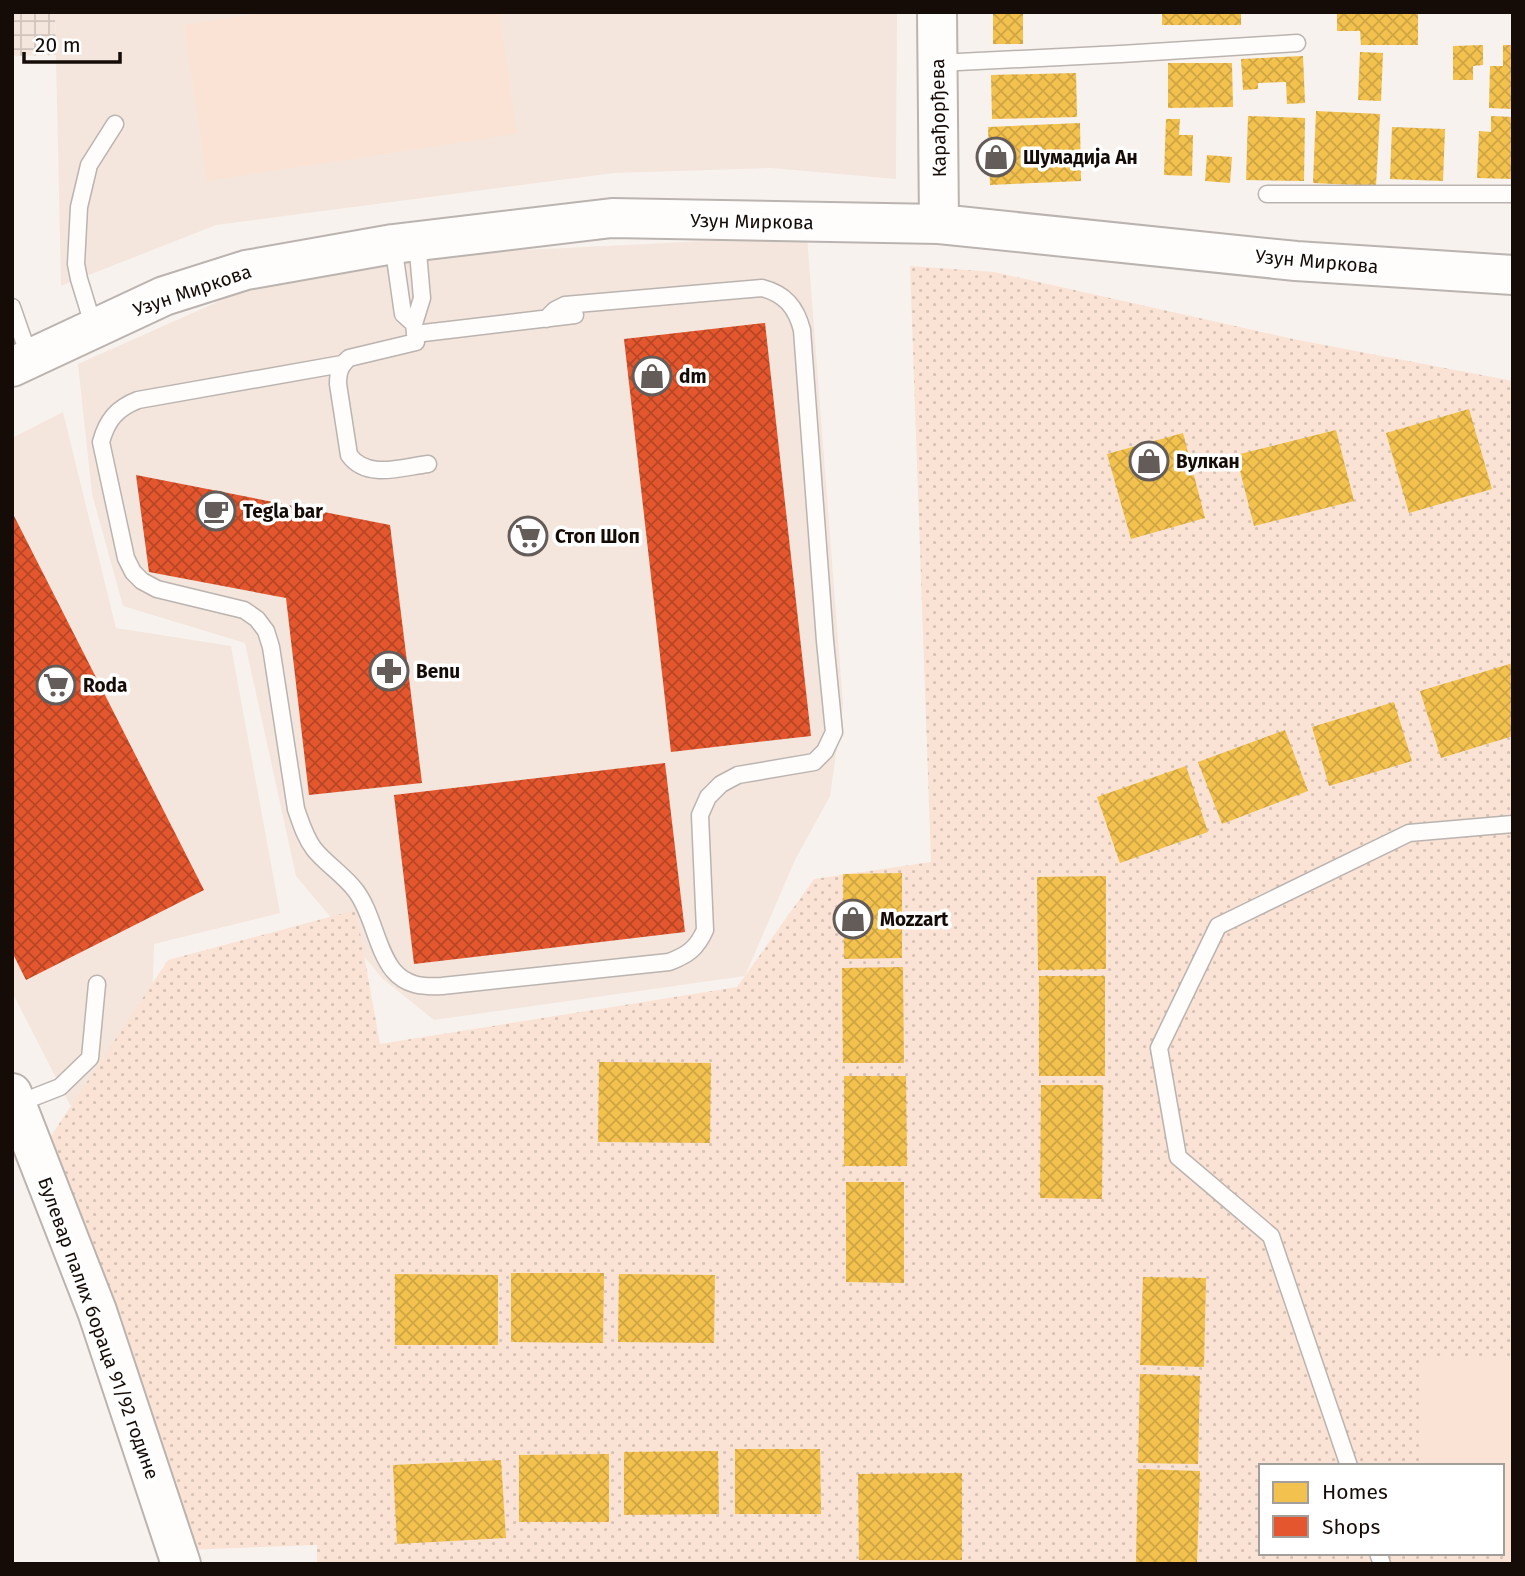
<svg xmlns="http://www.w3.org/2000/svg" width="1525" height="1576" viewBox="0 0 1525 1576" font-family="'Fira Sans',sans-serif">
<defs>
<pattern id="industrial-grid" width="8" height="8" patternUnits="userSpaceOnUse" patternTransform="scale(1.75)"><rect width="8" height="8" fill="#f4e6dd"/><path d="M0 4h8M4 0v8" fill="none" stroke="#d0c4bc"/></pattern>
<pattern id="grass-dots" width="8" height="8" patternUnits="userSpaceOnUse" patternTransform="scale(1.75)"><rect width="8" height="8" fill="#fae3d5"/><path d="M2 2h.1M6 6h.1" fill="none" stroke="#d5c2b5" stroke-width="1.8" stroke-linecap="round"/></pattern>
<pattern id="homes-cross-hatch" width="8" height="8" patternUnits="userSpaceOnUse" patternTransform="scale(1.75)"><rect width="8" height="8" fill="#f2c14e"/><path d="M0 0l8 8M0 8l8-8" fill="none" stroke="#cfa543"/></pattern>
<pattern id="shops-cross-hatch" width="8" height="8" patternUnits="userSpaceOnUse" patternTransform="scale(1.75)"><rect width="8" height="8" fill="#e4572e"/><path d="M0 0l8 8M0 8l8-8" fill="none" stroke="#b84625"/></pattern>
</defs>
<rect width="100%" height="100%" fill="#f8f2ee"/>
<path fill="#f4e6dd" d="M55,12H897L896,179L771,168L614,173L216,225L61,286Z
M807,236L843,705L830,796L795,860L745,976L434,1020L383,979L296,876L245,643L123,606L92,494L78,364L242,291L444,254Z
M63,412L116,628L231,646L280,913L154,944L149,1096L70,1105L12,992V438Z"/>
<path fill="url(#industrial-grid)" d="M12,12H55L56,55L12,56Z"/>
<path fill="url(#grass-dots)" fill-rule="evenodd" d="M910,266L994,272L1293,339L1513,381V1564H317V1545L184,1550L43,1148L168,960L356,910L380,1044L737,987L814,879L931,862ZM1261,1466H1502V1553H1261Z"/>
<path fill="#fae3d5" d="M267,12H499L517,134L207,181L184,25Z
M1513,1357V1552H1502V1466H1419V1358Z"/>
<path fill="url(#homes-cross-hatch)" d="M993,12H1023V44H993Z
M1162,12H1241V25H1162Z
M1337,12H1418V45H1361L1360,31H1337Z
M1483,45V65L1473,66V80H1453V46Z
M1503,45H1513V109L1489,108L1490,66H1503Z
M1360,52L1383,53L1381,101L1358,100Z
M1303,56L1305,103L1287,104L1286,82L1258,83V89L1243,90L1241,59Z
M1168,63H1232L1233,107L1168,108Z
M1076,73L1077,117L992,119L991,75Z
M1316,111L1380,114L1376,186L1313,183Z
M1248,116L1305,118L1304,181L1246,180Z
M1491,116L1513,117V179L1477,178L1479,131L1491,132Z
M1166,119H1180L1179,135H1193L1192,176L1164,175Z
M1080,123L1081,181L990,185L988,127Z
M1392,127L1445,129L1443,181L1390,179Z
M1207,155L1232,157L1230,183L1205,181Z
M1469,409L1492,489L1409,513L1386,433Z
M1336,430L1354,501L1254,526L1236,455Z
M1183,433L1205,518L1131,539L1107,454Z
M1513,663V736L1441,758L1420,691Z
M1394,702L1412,761L1329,786L1312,727Z
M1285,730L1308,791L1222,824L1198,762Z
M1186,766L1208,832L1120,863L1097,797Z
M902,873V958L844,959L843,874Z
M1106,876V969L1038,970L1037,877Z
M903,967L904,1063H843L842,968Z
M1039,976H1105V1076H1039Z
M599,1062L711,1063L710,1143L598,1142Z
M844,1076H906L907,1166H844Z
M1041,1085H1103L1102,1199L1040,1198Z
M846,1182H904V1283L846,1282Z
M511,1273H604L603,1343L511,1342Z
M395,1274L498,1275V1345H395Z
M619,1274L715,1275L714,1343L618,1342Z
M1143,1277L1206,1278L1204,1367L1140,1365Z
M1140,1374L1200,1376L1198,1464L1138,1463Z
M735,1449H820L821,1514H735Z
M718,1451L719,1514L624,1515V1452Z
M609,1454V1522H519V1455Z
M501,1460L506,1538L397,1544L393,1465Z
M1138,1469L1200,1471L1197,1564H1136Z
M962,1473V1560H859L858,1474Z"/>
<path fill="url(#shops-cross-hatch)" d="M765,323L811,736L671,752L624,339Z
M136,475L390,525L422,783L309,795L286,598L149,572Z
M12,512L204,890L26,980L12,952Z
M665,763L685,932L414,964L394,795Z"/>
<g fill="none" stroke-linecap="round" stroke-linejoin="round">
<defs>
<path id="lane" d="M938,63L1121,54L1297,43
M1267,194H1513
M417,241L422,298L414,324L416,342L349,358C340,366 338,372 338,384L349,455C367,480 402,467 428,464
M393,244L403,314L414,324
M12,307L30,359
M94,328L79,279L76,264L79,207L89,165L115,124
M415,334L575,315
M342,364L138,400C117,408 107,420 101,442L126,558L133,572L142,581L157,589L244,610L257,619L266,631L271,647L296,809C301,823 305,837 314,849C326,864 344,875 356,891C373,914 376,948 393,970C406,986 423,987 442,986L669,962C688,955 697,948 705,930L700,815L708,797L721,784L738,775L814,762L825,751L834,732L825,641L802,330C796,307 785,294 762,288L565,305L555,310L546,319
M17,1104L60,1087L90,1058L97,984
M1349,1466L1271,1236L1178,1157L1159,1048L1218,926L1409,833L1513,824
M1378,1553L1382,1564"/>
<path id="secondary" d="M937,12L939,224
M12,367L164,296L246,270L393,244L612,218L939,224L1296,261L1513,275
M12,1093L97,1311L181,1564"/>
</defs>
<use href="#lane" stroke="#bbb3af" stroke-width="19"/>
<use href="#secondary" stroke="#bbb3af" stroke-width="42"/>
<use href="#lane" stroke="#fefdfc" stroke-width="16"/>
<use href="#secondary" stroke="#fefdfc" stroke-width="38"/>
</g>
<defs>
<symbol id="shop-ring" viewBox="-11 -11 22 22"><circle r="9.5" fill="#fff" stroke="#645c58" stroke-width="1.5"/><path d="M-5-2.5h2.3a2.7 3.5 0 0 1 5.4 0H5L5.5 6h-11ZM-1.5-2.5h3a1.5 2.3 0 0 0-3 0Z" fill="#645c58"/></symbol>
<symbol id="cafe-ring" viewBox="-11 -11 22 22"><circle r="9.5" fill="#fff" stroke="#645c58" stroke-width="1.5"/><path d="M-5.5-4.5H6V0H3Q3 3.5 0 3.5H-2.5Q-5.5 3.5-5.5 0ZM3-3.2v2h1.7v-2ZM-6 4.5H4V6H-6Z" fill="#645c58"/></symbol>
<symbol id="supermarket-ring" viewBox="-11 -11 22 22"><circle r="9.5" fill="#fff" stroke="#645c58" stroke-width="1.5"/><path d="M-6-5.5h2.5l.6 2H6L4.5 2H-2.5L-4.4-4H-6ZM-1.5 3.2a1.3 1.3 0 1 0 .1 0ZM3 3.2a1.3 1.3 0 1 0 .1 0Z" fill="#645c58"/></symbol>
<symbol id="pharmacy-ring" viewBox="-11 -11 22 22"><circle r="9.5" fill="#fff" stroke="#645c58" stroke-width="1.5"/><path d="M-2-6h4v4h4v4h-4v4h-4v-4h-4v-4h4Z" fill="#645c58"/></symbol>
</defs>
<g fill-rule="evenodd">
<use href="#shop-ring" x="974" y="135" width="44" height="44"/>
<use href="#shop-ring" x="630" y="354" width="44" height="44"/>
<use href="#shop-ring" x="1127" y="439" width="44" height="44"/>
<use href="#cafe-ring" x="194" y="489" width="44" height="44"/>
<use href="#supermarket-ring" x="506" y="514" width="44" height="44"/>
<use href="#pharmacy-ring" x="367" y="649" width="44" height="44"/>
<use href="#supermarket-ring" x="34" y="663" width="44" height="44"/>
<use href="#shop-ring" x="831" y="897" width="44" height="44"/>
</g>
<g text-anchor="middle" stroke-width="7" stroke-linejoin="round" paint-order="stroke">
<g font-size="19" fill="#150c07" stroke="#fff">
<text transform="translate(938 118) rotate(-91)" y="7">Карађорђева</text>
<text transform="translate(752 221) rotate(1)" y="7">Узун Миркова</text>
<text transform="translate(1317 261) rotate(5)" y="7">Узун Миркова</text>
<text transform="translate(192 290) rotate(-19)" y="7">Узун Миркова</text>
<text transform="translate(99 1328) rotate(70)" y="7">Булевар палих бораца 91/92 године</text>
</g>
<g font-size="19" font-weight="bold" fill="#150c07" stroke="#fff" text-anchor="start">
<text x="1023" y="164">Шумадија Ан</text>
<text x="679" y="383">dm</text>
<text x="1176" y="468">Вулкан</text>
<text x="243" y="518">Tegla bar</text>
<text x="555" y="543">Стоп Шоп</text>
<text x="416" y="678">Benu</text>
<text x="83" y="692">Roda</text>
<text x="880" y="926">Mozzart</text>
</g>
</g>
<rect width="1525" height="1576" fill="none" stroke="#150c07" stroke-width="28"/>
<rect x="1259" y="1464" width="245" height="91" fill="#ffffff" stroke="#a19e9c" stroke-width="2"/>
<rect x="1273" y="1482" width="35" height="21" fill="#f2c14e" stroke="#a19e9c" stroke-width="2"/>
<text x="1322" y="1499" font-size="21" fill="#150c07">Homes</text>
<rect x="1273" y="1516" width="35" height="21" fill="#e4572e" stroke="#a19e9c" stroke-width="2"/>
<text x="1322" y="1534" font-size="21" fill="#150c07">Shops</text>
<path d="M24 52v10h96v-10" fill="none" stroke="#150c07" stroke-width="3.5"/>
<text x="35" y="52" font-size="21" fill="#150c07" stroke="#ffffff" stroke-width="5" paint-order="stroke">20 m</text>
</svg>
